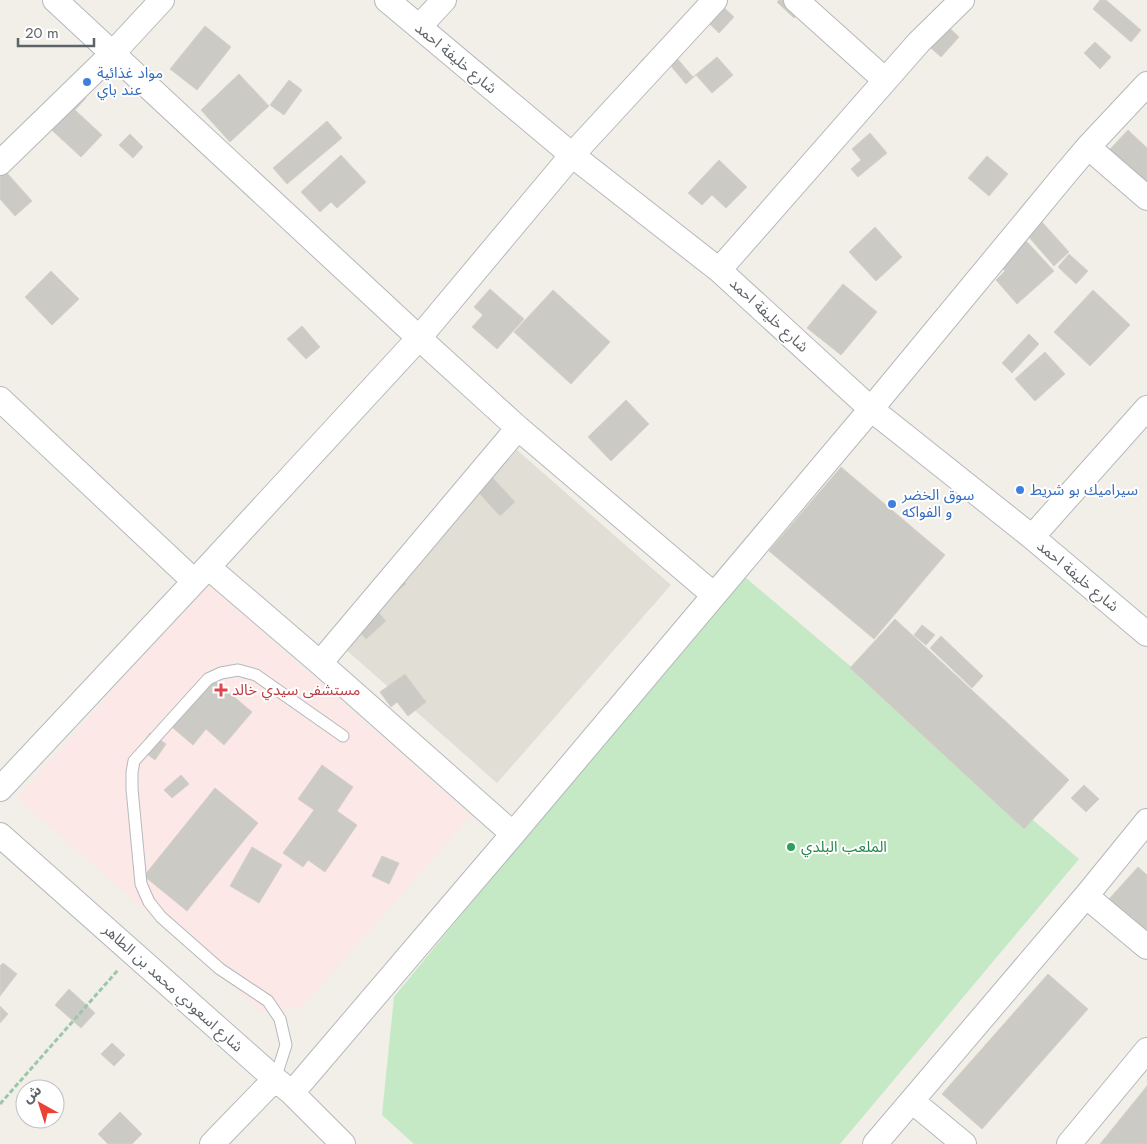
<svg xmlns="http://www.w3.org/2000/svg" width="1147" height="1144" viewBox="0 0 1147 1144" font-family="Jost,'Noto Sans Arabic',sans-serif">
<rect width="100%" height="100%" fill="#f1efe8"/>
<path fill="#e1ded6" d="M517,450L671,585L497,783L343,647Z"/>
<path fill="#fce8e6" d="M207,583L471,815L302,1007L263,1013L17,798Z"/>
<path fill="#c5e8c5" d="M740,573L1079,859L840,1144H414L382,1115L394,997Z"/>
<path fill="#cccac5" stroke="#d6d1c6" d="M716,0L734,17L719,33L694,9Z
M779,0H799L805,5L794,18L777,2Z
M1100,0H1106L1141,30L1131,42L1093,9Z
M941,20L959,37L941,57L922,40Z
M205,26L231,47L197,90L170,69Z
M663,42L693,77L717,57L733,75L712,93L696,75L686,84L665,59L651,73L641,61Z
M1095,42L1111,57L1100,69L1084,53Z
M239,74L269,106L230,142L201,110Z
M289,80L302,90L284,115L270,105Z
M74,88L86,98L75,110L102,135L81,157L43,122Z
M327,121L342,138L287,184L273,168Z
M1128,130L1147,148V192L1099,161Z
M870,133L887,153L858,177L851,169L861,160L852,149Z
M130,134L143,147L133,158L119,145Z
M341,155L366,182L337,208L331,202L320,212L301,192Z
M987,156L1008,174L989,196L968,178Z
M719,160L747,187L726,208L712,195L702,205L688,193Z
M0,165L32,201L15,216L0,199Z
M1042,222L1069,252L1054,266L1027,235Z
M875,227L902,257L876,281L849,252Z
M1017,231L1054,271L1017,304L996,280L1005,271L991,255Z
M1069,254L1088,271L1076,284L1058,267Z
M51,271L79,299L52,325L25,297Z
M843,284L877,312L841,355L807,328Z
M490,289L524,319L497,349L472,327L483,315L474,307Z
M553,290L610,342L571,384L514,332Z
M1093,290L1130,325L1090,366L1054,332Z
M302,326L320,347L306,359L287,339Z
M1029,334L1039,344L1012,373L1002,363Z
M1045,352L1065,374L1035,401L1015,379Z
M626,400L649,424L611,461L588,437Z
M841,467L945,555L874,639L769,551Z
M493,478L515,502L500,516L478,492Z
M395,572L406,584L395,593L390,587L371,604L386,621L366,639L345,615Z
M895,619L1069,780L1024,829L850,668Z
M922,625L935,635L926,645L914,635Z
M941,636L983,676L972,688L930,648Z
M207,674L252,712L224,745L206,729L193,745L166,722Z
M405,674L426,702L408,716L397,702L391,707L380,692Z
M150,733L166,744L155,760L139,748Z
M322,765L353,787L337,811L357,825L325,872L308,860L303,867L283,853L314,810L298,799Z
M181,775L189,784L172,798L164,790Z
M1084,785L1099,799L1086,812L1071,798Z
M215,788L258,823L187,911L144,876Z
M252,847L282,865L259,903L230,886Z
M382,856L399,863L389,884L372,876Z
M1138,867L1147,875V934L1109,899Z
M3,963L17,974L0,996V966Z
M1048,974L1088,1009L982,1129L942,1094Z
M69,989L95,1013L81,1028L55,1005Z
M0,1006L8,1014L0,1023Z
M112,1043L125,1055L114,1066L101,1054Z
M1147,1086V1144H1100Z
M120,1112L142,1134L132,1144H108L98,1134Z"/>
<g fill="none" stroke-linecap="round" stroke-linejoin="round">
<defs>
<path id="lane" d="M275,1079L286,1045L280,1019L268,1001L220,969L161,917L149,902L141,884L132,789V772L134,761L208,679L221,673L238,670L256,675L343,736"/>
<path id="street" d="M55,0L419,338L518,428L714,595
M387,0L572,155L719,270L871,409L1032,537L1147,634
M796,0L885,80
M419,27L444,0
M1088,147L1147,198
M0,163L112,54L162,0
M719,270L919,42L962,0
M0,399L194,581
M1032,537L1147,408
M208,567L320,663L513,834
M320,663L518,428
M0,789L208,567L419,338L572,155L715,0
M0,835L275,1079L292,1093L343,1144
M1086,896L1147,947
M292,1093L513,834L871,409L1066,173L1088,147L1147,84
M912,1101L964,1144
M212,1144L275,1079
M875,1144L1086,896L1147,821
M1069,1144L1147,1050"/>
</defs>
<use href="#lane" stroke="#b5b8bc" stroke-width="13"/>
<use href="#street" stroke="#b5b8bc" stroke-width="26"/>
<path stroke="#9cc7a9" stroke-width="3" stroke-dasharray="5 2.5" stroke-linecap="butt" d="M0,1104L118,970"/>
<use href="#lane" stroke="#fff" stroke-width="11"/>
<use href="#street" stroke="#fff" stroke-width="24"/>
</g>
<g fill="#3f7fe0" stroke="#fff" stroke-width="2">
<circle cx="87" cy="82" r="5"/>
<circle cx="1020" cy="490" r="5"/>
<circle cx="892" cy="504" r="5"/>
</g>
<path fill="#e0444e" stroke="#fff" stroke-width="2" d="M218.5 682.5h5v5h5v5h-5v5h-5v-5h-5v-5h5z"/>
<circle fill="#2e9e5b" stroke="#fff" stroke-width="2" cx="791" cy="847" r="5"/>
<g text-anchor="middle" stroke-width="4" stroke-linejoin="round" paint-order="stroke">
<g font-size="15" fill="#5f6368" stroke="#fff">
<text transform="translate(456 58) rotate(40)" y="5">شارع خليفة احمد</text>
<text transform="translate(769 315) rotate(43)" y="5">شارع خليفة احمد</text>
<text transform="translate(1078 576) rotate(40)" y="5">شارع خليفة احمد</text>
<text transform="translate(173 988) rotate(42)" y="5">شارع اسعودي محمد بن الطاهر</text>
</g>
<g font-size="15" fill="#366cbe" stroke="#fff" text-anchor="start">
<text x="97" y="78">مواد غذائية<tspan x="97" dy="17">عند باي</tspan></text>
<text x="1030" y="495">سيراميك بو شريط</text>
<text x="902" y="500">سوق الخضر<tspan x="902" dy="17">و الفواكه</tspan></text>
</g>
<g font-size="15" fill="#be3a42" stroke="#fff" text-anchor="start">
<text x="232" y="695">مستشفى سيدي خالد</text>
</g>
<g font-size="15" fill="#27864d" stroke="#fff" text-anchor="start">
<text x="801" y="852">الملعب البلدي</text>
</g>
</g>
<g transform="translate(40 1104) rotate(321)"><circle r="24" fill="#ffffff" stroke="#bfc1c3"/>
<path d="M0-4L9 19L0 12L-9 19Z" fill="#ea4335"/>
<text y="-8" font-size="14" font-weight="bold" text-anchor="middle" fill="#5f6368">ش</text>
</g>
<path d="M18 38v8h76v-8" fill="none" stroke="#5f6368" stroke-width="2.5"/>
<text x="25" y="38" font-size="15" fill="#5f6368" stroke="#ffffff" stroke-width="4" paint-order="stroke">20 m</text>
</svg>
